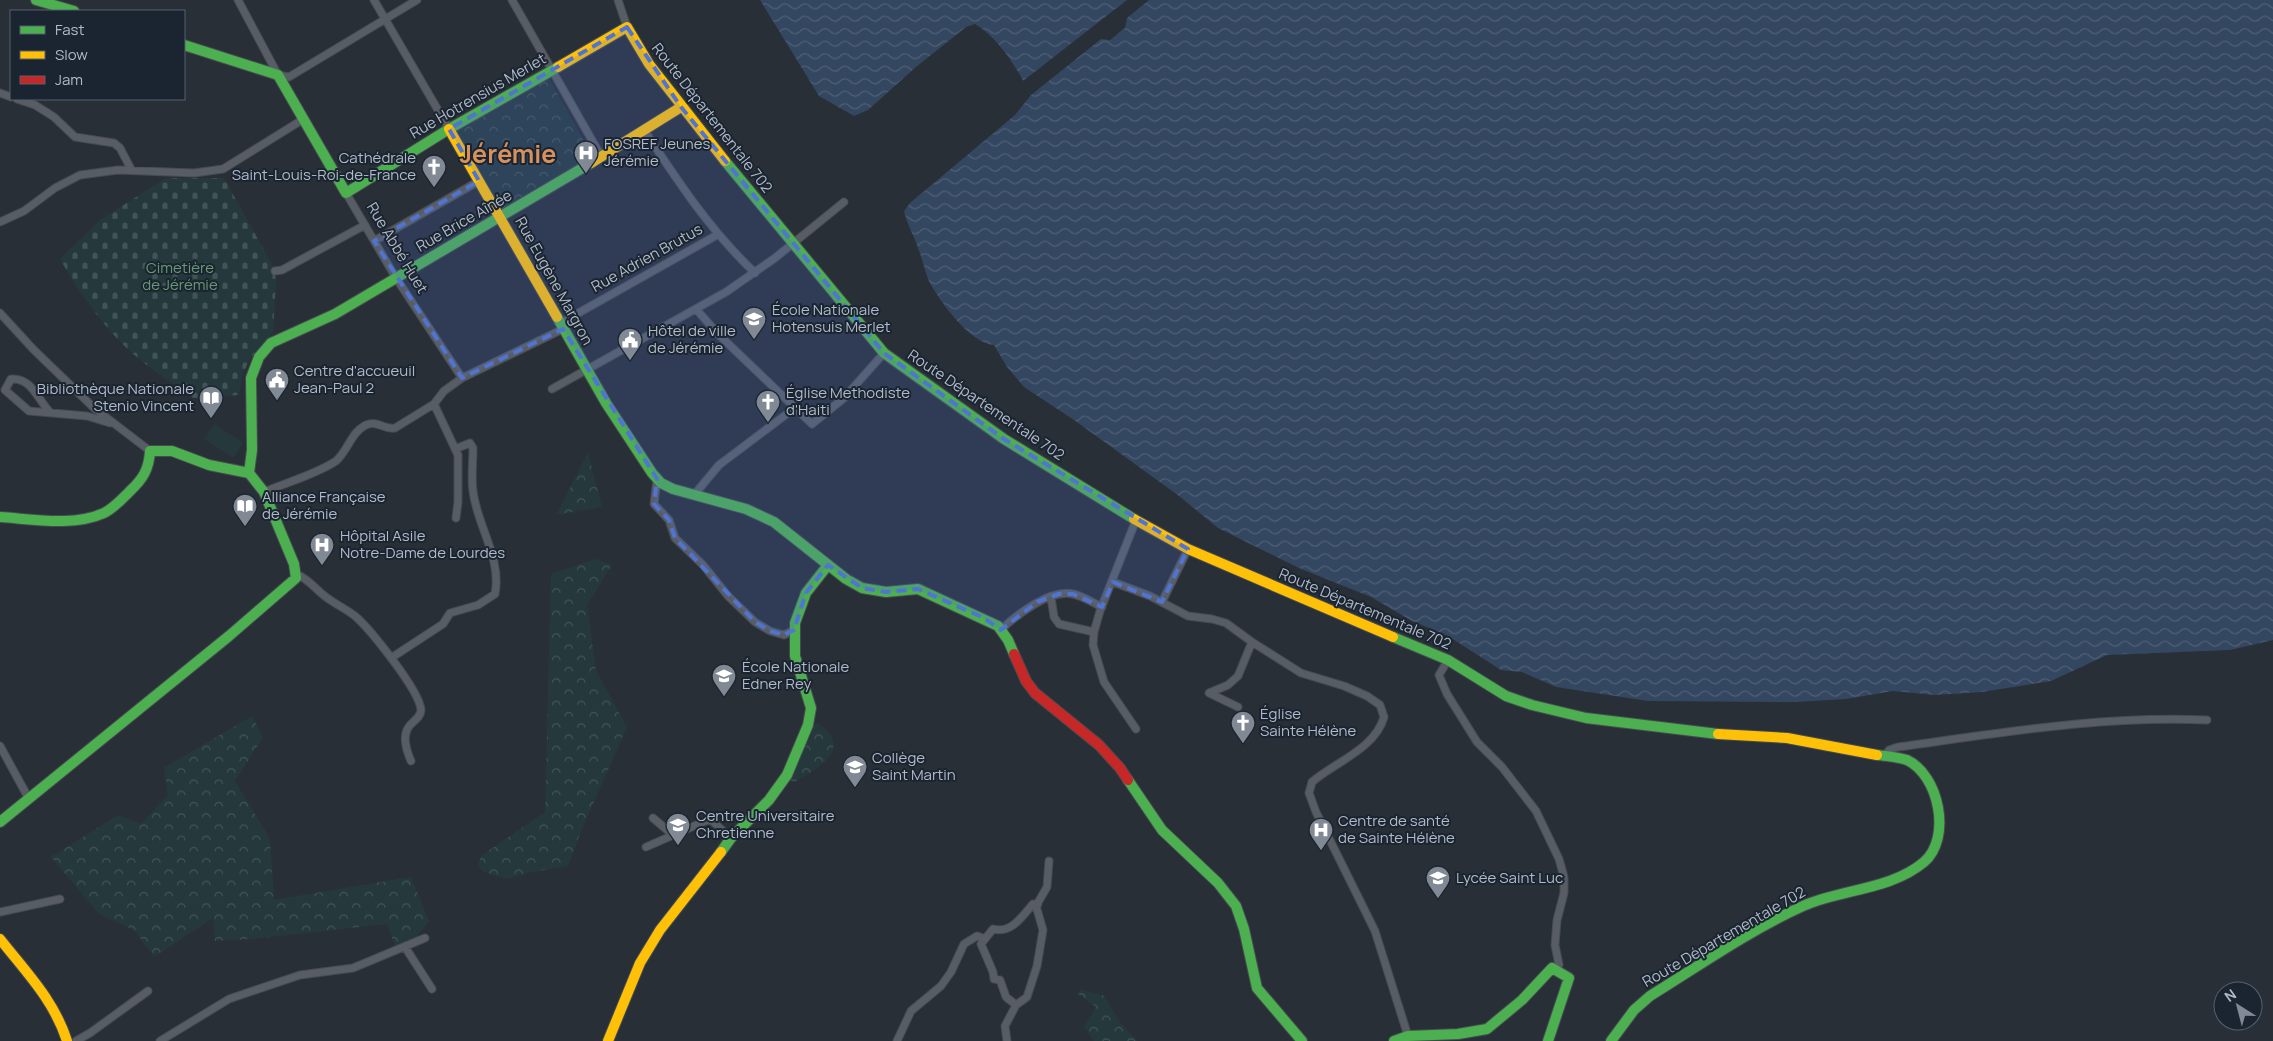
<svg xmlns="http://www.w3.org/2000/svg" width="2273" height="1041" viewBox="0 0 2273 1041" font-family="Manrope,sans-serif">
<defs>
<pattern id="forest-crowns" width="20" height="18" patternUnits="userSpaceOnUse" patternTransform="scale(1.25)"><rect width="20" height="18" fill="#25393c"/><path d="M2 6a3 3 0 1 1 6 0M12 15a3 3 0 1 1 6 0" fill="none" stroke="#425457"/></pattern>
<pattern id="cemetery-stones" width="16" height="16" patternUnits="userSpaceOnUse" patternTransform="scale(1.25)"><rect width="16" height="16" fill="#25393c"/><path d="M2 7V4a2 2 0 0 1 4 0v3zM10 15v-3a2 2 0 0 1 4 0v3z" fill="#425457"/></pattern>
<pattern id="water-waves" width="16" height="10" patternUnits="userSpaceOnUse" patternTransform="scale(1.25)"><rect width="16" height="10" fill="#344760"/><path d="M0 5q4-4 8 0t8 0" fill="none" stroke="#4f5f75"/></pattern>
</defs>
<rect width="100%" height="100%" fill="#282f36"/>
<path fill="url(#forest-crowns)" d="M548,77L592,156L502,211L455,130Z
M588,453L602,507L556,515Z
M595,559L612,565L587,605L596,671L627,727L582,829L568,866L527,873L507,879L484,872L478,866L481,856L545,812L551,574Z
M252,716L263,737L235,781L270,839L274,900L411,877L429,921L413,941L395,946L387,924L251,939L215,941L213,918L154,957L134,930L99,914L51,857L118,815L141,824L168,795L164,768Z
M817,723C823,725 825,729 829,733C846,755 812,771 797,781L793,782L789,780V775L810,738L814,725Z
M1081,990L1103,995L1120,1022L1137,1041H1094L1084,1027L1096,1007L1077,993Z"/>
<path fill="url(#cemetery-stones)" d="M166,178H224L273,266L276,280L273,333L249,360L242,377L239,395L192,398C173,383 152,370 133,354C103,327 80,294 60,259L100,220Z"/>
<path fill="#25393c" d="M215,424L243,443L233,458L204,439Z"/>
<path fill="url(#water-waves)" d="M760,0H2273V640L2230,650L2107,655L2051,681L1982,692L1935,695L1893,691L1846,699L1796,702L1648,701L1556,687L1522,672L1501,670L1448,636L1412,621L1371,597L1299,568L1218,528L1179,496L1074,420L1024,387L1007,367L994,345C970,343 943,305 931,285C925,274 923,260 918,248C914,235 907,225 904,211L910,203L1015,115L1031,95C1018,70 1000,39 975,24L966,27L916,67L868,110L854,116L819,96Z"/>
<path fill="#282f36" d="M1127,0H1149L1127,18L1125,28L1110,40L1101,39L1031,95L1023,81Z"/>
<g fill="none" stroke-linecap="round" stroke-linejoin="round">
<defs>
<path id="street" d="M238,0L278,75L289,77L417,0
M374,0L449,129
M512,0L601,156
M618,0L627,27
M0,93L11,97
M17,99L35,105L54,117L75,137L114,143L120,148L131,169
M644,130C679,183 709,229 755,273
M346,193L396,278L462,378
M0,222L24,211L55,188L80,175L118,170L194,173L223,169L302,120
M374,241L479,181
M275,271L282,270L365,225
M696,309L718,334L812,424L844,398L884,353
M0,313L34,350L94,408L150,451
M552,389L726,292L775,258L844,202
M434,404L458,455V502L456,518
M51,413C38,401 32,377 11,379L5,390L29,411L87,416L110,423
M657,479L654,504L669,520L675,538L703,565L728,596L755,622L770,631L784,635L794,630
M264,492C285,483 317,474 336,461C348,451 351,432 366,425C378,420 384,430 395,428L434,404L444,391L462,378L563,329L566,320L717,235
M694,495L719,465L796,407
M296,574C309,579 315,589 326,597C335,604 346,609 355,616C370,629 420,691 421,710C421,718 411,722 408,728C402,738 407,752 411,761
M1113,582L1150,596L1188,616L1212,619L1226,623L1252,642L1301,673L1344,686L1367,696L1380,705L1384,717C1375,749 1335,762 1312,782L1309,793L1316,812L1375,931L1408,1036
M1051,597L1054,617L1059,624L1094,632
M1162,602L1188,549
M1001,630C1016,615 1050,589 1073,594C1083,596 1093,603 1102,607
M391,658L443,624L450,613L478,605L495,594C502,558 477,526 473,491C471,478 473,462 473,448L470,443L455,449
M1448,660L1439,675L1447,694L1477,742L1502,767L1536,811L1559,859L1564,877V893L1557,920L1555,945L1559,965L1552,968
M1238,707L1209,693L1228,685L1238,676L1252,642
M1136,729L1104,682L1093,645L1094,632L1100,611L1136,520
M0,746L29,799
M1884,757L1889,750L1898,747C2000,733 2104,715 2207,720
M653,818L673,835
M646,847L710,819L731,838
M0,912L60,899
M405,947L432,989
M1016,1005L1006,997L1000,980L994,979L993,972L981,944L993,929C1012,934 1023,915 1033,904H1038
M76,1041L90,1033L148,991
M160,1041L229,999L300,975L353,968L425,938
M897,1041L911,1011L941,986L951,972L964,944L977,936L985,939
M1007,1041L1005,1026L1016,1005L1027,997L1037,966L1043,930L1036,906L1047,887L1049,861"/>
<path id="fast" d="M36,0L74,11
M184,45L278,75L346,193L449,129L558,67
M725,161L884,353L1004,439L1134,519
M557,317L606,403L652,473L661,483L673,489L746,509L774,522L846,579L862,588L886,592L918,589L998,626L1008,640L1014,654
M249,473L252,450L251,378L259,357L271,343L335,314L591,163
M0,517C32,519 73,527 104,513C114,508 122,499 130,491C143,479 149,469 150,451H172L209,465L249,473
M1393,637L1448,660L1506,696L1532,705L1586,718L1718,734
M1128,780L1162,830L1218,883L1236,906L1244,929L1257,988L1302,1041
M0,822L229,636L296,578L294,564L264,492L249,473
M721,852L731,838L769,800L787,775L808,725L811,708L795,656V623L806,593L828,565
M1394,1041L1408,1036L1458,1034L1487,1029L1522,1000L1552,968L1569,978L1548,1041
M1611,1041L1634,1010L1650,996C1700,965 1750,930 1803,906C1841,889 1891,890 1924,862C1952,838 1939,775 1907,760C1898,757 1886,756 1877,755"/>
<path id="slow" d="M558,67L627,27L649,64L725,161
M449,129L557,317
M591,163L681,107
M1134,519L1188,549L1393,637
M1718,734L1787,738L1877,755
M0,939C26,972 54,1000 67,1041
M608,1041L640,963L660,930L721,852"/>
<path id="jam" d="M1014,654L1026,681L1035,693L1099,745L1120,768L1128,780"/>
</defs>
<use href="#street" stroke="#464b51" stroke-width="9"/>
<use href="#fast" stroke="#464b51" stroke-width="12"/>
<use href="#slow" stroke="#464b51" stroke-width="12"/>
<use href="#jam" stroke="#464b51" stroke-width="12"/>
<use href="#street" stroke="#585d65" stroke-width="7"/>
<use href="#fast" stroke="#4caf50" stroke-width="10"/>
<use href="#slow" stroke="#ffc107" stroke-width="10"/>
<use href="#jam" stroke="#c62828" stroke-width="10"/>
</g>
<path fill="#5174d2" fill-opacity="0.2" stroke="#5174d2" stroke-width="4" stroke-dasharray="10 6" stroke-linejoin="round" d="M627,27L681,107L884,353L1004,439L1188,549L1162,602L1113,582L1102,607L1073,594H1059L1037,602L1001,630L984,618L918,589L886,592L862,588L828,565L806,593L794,630L784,635L770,631L755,622L675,538L669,520L654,504L657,479L563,329L462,378L374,241L479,181L449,129Z"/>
<defs>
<symbol id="hospital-pin" viewBox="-11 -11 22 30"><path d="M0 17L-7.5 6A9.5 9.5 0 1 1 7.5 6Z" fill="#818995" stroke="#1b2531"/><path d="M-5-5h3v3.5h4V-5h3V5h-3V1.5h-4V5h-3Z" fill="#fff"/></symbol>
<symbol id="church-pin" viewBox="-11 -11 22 30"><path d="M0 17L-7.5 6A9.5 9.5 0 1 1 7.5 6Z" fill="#818995" stroke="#1b2531"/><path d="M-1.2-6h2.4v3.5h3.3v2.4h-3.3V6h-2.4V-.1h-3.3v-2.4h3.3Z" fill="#fff"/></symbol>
<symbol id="school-pin" viewBox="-11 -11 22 30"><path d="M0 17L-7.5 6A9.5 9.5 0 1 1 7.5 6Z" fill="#818995" stroke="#1b2531"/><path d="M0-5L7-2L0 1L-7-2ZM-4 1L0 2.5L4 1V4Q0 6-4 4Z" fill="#fff"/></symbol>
<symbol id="civic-pin" viewBox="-11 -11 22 30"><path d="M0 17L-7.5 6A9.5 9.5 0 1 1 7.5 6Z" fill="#818995" stroke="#1b2531"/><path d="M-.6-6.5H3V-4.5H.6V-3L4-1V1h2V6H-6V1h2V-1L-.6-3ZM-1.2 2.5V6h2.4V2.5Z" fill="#fff"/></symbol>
<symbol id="library-pin" viewBox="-11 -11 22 30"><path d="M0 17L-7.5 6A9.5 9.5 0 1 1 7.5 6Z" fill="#818995" stroke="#1b2531"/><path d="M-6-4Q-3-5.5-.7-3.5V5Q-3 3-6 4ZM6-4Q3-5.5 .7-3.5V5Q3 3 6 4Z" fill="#fff"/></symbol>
</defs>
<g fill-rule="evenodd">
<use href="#hospital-pin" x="572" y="139" width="28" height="38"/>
<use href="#church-pin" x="420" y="153" width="28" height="38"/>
<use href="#school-pin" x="740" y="305" width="28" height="38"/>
<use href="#civic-pin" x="616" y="326" width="28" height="38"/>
<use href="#civic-pin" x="263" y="366" width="28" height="38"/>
<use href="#library-pin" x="197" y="384" width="28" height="38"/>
<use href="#church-pin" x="754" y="388" width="28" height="38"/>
<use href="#library-pin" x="231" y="492" width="28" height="38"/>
<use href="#hospital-pin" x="308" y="531" width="28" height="38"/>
<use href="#school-pin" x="710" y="662" width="28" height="38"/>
<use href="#church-pin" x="1229" y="709" width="28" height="38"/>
<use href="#school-pin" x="841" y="753" width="28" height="38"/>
<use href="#school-pin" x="664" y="811" width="28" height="38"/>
<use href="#hospital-pin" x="1307" y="816" width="28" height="38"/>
<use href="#school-pin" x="1424" y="864" width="28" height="38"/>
</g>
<g text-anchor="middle" stroke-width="4" stroke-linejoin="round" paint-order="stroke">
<g font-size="15" fill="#b1bac8" stroke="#1b2531">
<text transform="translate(478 96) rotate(-30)" y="5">Rue Hotrensius Merlet</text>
<text transform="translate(712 118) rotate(52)" y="5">Route Départementale 702</text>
<text transform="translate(464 221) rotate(-30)" y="5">Rue Brice Aînée</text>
<text transform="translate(397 248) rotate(59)" y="5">Rue Abbé Huet</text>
<text transform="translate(647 258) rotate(-29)" y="5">Rue Adrien Brutus</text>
<text transform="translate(554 281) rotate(61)" y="5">Rue Eugène Margron</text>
<text transform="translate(986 405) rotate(34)" y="5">Route Départementale 702</text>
<text transform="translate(1365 609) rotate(23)" y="5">Route Départementale 702</text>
<text transform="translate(1724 937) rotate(-30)" y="5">Route Départementale 702</text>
</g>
<g font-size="15" fill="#b1bac8" stroke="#1b2531" text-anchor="start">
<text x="604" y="149">FOSREF Jeunes<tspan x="604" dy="17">Jérémie</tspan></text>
<text x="416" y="163" text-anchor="end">Cathédrale<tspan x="416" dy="17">Saint-Louis-Roi-de-France</tspan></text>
<text x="772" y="315">École Nationale<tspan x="772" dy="17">Hotensuis Merlet</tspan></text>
<text x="648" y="336">Hôtel de ville<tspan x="648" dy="17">de Jérémie</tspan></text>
<text x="294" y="376">Centre d'accueuil<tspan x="294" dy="17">Jean-Paul 2</tspan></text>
<text x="194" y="394" text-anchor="end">Bibliothèque Nationale<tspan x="194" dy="17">Stenio Vincent</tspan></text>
<text x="786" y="398">Église Methodiste<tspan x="786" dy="17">d'Haiti</tspan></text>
<text x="262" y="502">Alliance Française<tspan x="262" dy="17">de Jérémie</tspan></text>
<text x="340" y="541">Hôpital Asile<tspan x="340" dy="17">Notre-Dame de Lourdes</tspan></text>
<text x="742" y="672">École Nationale<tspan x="742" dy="17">Edner Rey</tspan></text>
<text x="1260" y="719">Église<tspan x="1260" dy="17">Sainte Hélène</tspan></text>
<text x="872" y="763">Collège<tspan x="872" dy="17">Saint Martin</tspan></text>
<text x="696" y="821">Centre Universitaire<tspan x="696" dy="17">Chretienne</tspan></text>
<text x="1338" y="826">Centre de santé<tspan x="1338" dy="17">de Sainte Hélène</tspan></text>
<text x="1456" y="883">Lycée Saint Luc</text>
</g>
<g font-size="15" fill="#679a73" stroke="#1b2531">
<text x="180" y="273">Cimetière<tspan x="180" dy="17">de Jérémie</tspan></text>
</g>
<g font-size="25" font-weight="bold" fill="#d8915d" stroke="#1b2531">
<text x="508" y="163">Jérémie</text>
</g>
</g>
<rect x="10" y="10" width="175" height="90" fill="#1b2531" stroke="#57616d"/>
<rect x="20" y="26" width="25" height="8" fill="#4caf50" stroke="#57616d"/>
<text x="55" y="35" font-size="15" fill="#b1bac8">Fast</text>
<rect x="20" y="51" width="25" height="8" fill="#ffc107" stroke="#57616d"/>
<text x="55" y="60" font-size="15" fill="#b1bac8">Slow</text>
<rect x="20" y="76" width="25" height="8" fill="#c62828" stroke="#57616d"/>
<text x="55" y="85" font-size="15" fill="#b1bac8">Jam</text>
<g transform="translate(2238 1006) rotate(324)"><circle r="24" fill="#1b2531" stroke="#57616d"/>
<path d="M0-4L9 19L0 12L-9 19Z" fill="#818995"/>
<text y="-8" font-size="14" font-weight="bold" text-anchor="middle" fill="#b1bac8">N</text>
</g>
</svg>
